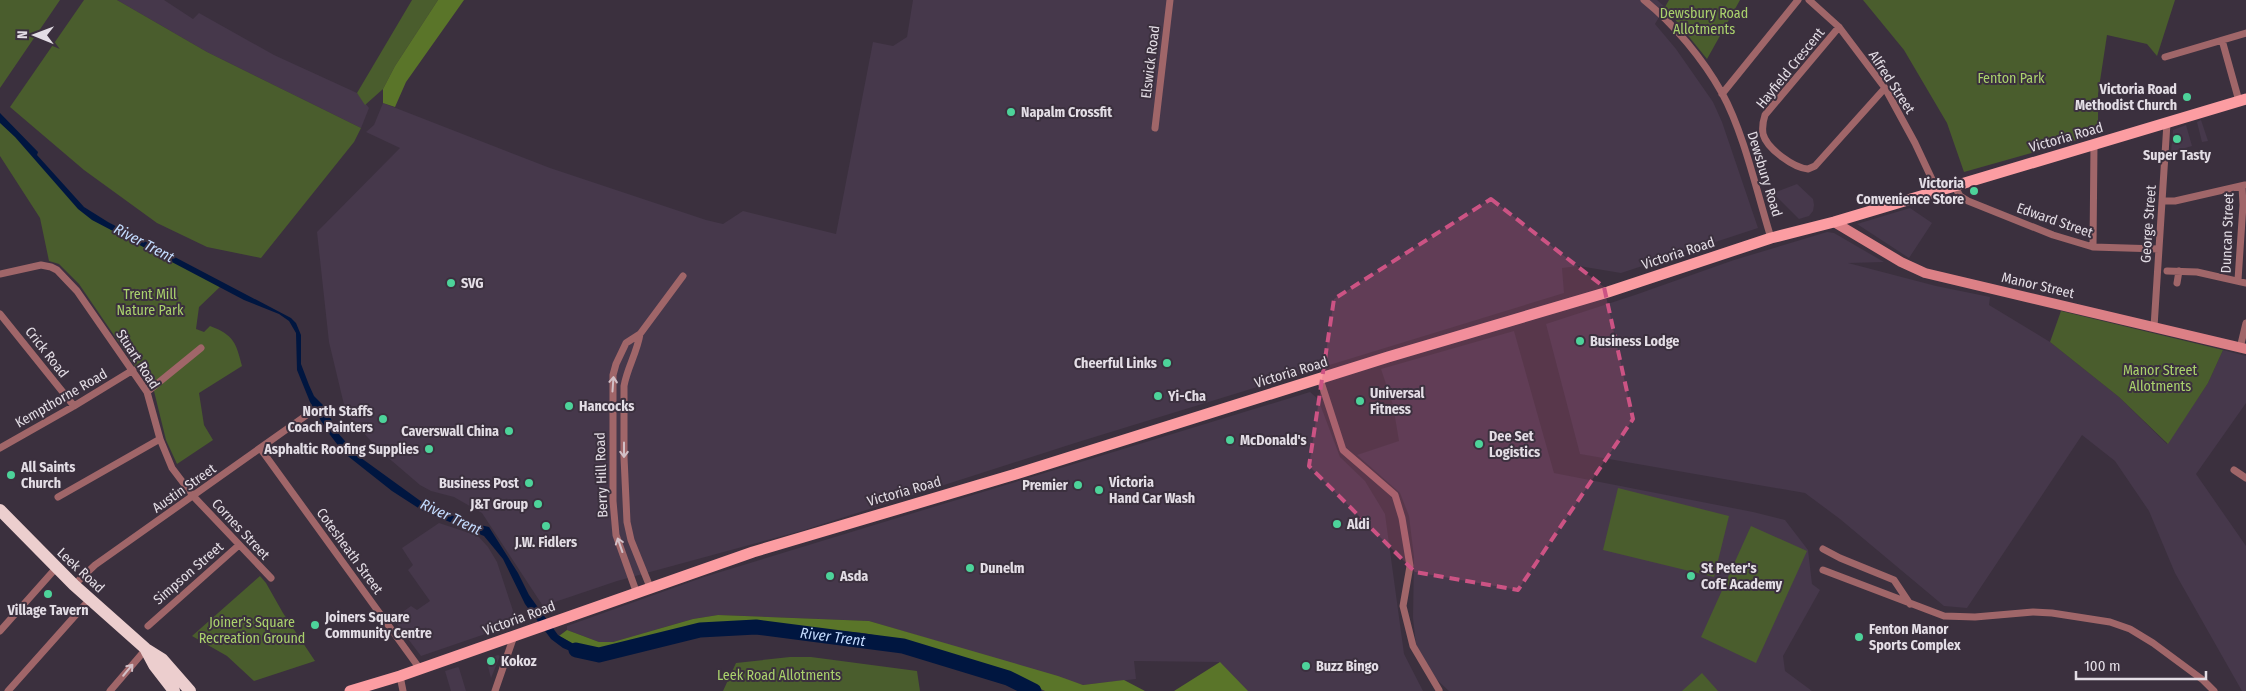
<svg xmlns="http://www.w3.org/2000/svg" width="2246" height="691" viewBox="0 0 2246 691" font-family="'Fira Sans Condensed',sans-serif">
<rect width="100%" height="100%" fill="#3b303e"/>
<path fill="#46384b" d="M117,0H164L193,19L199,13L274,55L357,93L369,108L361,128L207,52Z
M913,0H1657L1665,7L1655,24L1676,49L1713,102L1722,122L1758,228L1621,273L1579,266L1562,268L1564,293L1075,443L801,531L617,581L543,606L482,513L454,497L431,491L420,485L378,449L346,413L329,342L317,232L400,148L366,132L374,125L383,103L550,168L706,220L723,224L743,211L836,234L873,42L893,46L907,37Z
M2201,120L2208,141L2202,142L2197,122Z
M2186,125L2192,146L2171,152L2173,130Z
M1797,184L1813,199L1814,205L1813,211L1809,216L1799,219L1773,193Z
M1910,208L1932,223L1909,258L1857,224Z
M1827,232L1834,233L1884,262L1848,263L1936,286L1990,297L1989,305L2050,342L2119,397L2167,444L2208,383L2223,350L2246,356V403L2196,474L2246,546V691H2242L2175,573L2149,511L2115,461L2082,435L1967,608L1944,606L1840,519L1805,493L1580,454L1546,324L1635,295L1734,260Z
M1514,331L1554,473L1753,512L1785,520L1808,550L1812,584L1820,590L1783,656L1785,671L1812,691H1449L1435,678L1416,645L1413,618L1414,557L1409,516L1400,493L1357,455L1399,441L1393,405L1381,369Z
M1310,392L1318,399L1340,457L1365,481L1385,514L1404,654L1423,691H1247L1219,662L1134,661L1136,679L1083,685L869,621L718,615L693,619L613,642H599L567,630V626L704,577Z
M439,523L478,536L488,547L497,562L517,623L421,656L393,619L411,606L417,610L430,601L408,570L413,565L402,548Z
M498,655L500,656L491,678L486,659Z
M458,667L459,668L466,691H451L445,671Z"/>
<path fill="#4a5d2d" d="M0,0H60L0,88Z
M84,0H117L207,52L361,128L354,142L261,258L207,247L157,223L84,170L10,107Z
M412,0H438L395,66L383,89L365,105L357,93Z
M1669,0H1740L1707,59L1665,7Z
M1863,0H2175L2157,56L2147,44L2107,35L2098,94V134L1964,172L1947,123L1904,50Z
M0,117L81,208L223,284L199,307L196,329L204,332L210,326C234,335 236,343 242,366L199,393L204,425L213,440L177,464L166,440L153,387L135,366L79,284L59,264L49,261L40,218L0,156Z
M2061,311L2223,350L2208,383L2168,444L2119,397L2050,342Z
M1618,488L1729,516L1714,577L1603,550Z
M1751,526L1807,551L1756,663L1701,637Z
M260,576L266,583L283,613L315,661L254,681L227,656L192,636Z
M790,657H811L917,671L920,691H723L736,663Z
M1702,673L1718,691H1682Z"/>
<path fill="#5a7529" d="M438,0H464L406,82L395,107L383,103V89L395,66Z
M718,615L869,621L1058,676L1083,685L1124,680L1145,691H1045L1005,673L953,655L900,640L863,633L760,624H711L632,644L591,650L579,647L559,636L567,630L599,642H613L693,619Z
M1220,662L1248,691H1174Z"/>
<path fill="#001640" d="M0,113L38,152L37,155L84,207L108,222L291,318L296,323L301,335V364L309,385L314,396L325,407L338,433L357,455L426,505L468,522L489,527L518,573L529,595L558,635L579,647L591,650L600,658L582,656L563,648L551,639L525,604L503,559L484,536L423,511L392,491L344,453L327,431L310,402L297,370L296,333L289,321L279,314L244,300L92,220L78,209L15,137L0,123Z"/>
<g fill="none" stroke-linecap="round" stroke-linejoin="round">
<path stroke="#001640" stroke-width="15" id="s1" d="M576,650L599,655L700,630L756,627L903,646L1008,678L1034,691"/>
<path stroke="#a06669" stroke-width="7" d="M1644,0C1674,24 1703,59 1722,93C1744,133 1757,193 1771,238
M1809,0L1839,27L1885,88L1915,143L1937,190
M1839,27L1765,115C1763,121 1762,127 1763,134C1767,149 1794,168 1808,169L1815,166L1885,88
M2222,40L2239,101
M2165,57L2246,33
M1722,94L1798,0
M1155,128L1170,0
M1954,185L1960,196L1968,201L2053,235L2093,247L2159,249
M2162,201H2175L2245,185
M2093,247L2094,145
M2167,271L2197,272L2246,283
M0,274L41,265L51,267L57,270L77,291L147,392L160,439L172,468L194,497L271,578
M2238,280L2243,205L2242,186
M2177,283L2179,271
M0,314L74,406
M2154,327L2167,123
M640,334C637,353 627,368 624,386V457L627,522L631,540L650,587
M2240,348L2246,323
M1320,379L1343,450L1395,495L1402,518L1410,566L1403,606L1413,646L1439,690
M147,392L201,348
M0,448L74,406L133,370
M260,448L420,669
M2234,470L2246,478
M58,497L160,439
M1823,549L1840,558L1894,580L1910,604
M1823,570L1944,616L1975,617L2033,612L2052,613L2110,622L2130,629L2153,643L2203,680L2214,691
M74,585L95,565L311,412
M636,591L616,535L613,501V375L616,364L626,343L640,334L683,276
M148,626L239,545
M0,631L56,568
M400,676L403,691
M8,691L90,599
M110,691L146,649
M495,691L514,636"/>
<path stroke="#dc8086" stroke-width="10" d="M1834,222L1901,262L1925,273L2246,349"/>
<path stroke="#fc9da2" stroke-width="11" d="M350,691L400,676L753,552L1016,474L1388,357L1608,292L1771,238L1834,222L2246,99"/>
<path stroke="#eccece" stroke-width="12" d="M0,510L74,585L146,649L162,659L190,691
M146,650L154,665L174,691"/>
</g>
<defs><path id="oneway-shaft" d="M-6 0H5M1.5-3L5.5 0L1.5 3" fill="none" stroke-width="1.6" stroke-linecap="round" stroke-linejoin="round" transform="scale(1.25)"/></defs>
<g stroke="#d2bfc6">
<use href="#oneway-shaft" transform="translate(613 384) rotate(-86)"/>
<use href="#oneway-shaft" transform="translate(624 450) rotate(90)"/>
<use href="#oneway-shaft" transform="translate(620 545) rotate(-109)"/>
<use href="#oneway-shaft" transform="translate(128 670) rotate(-50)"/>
</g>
<path fill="#cc5384" fill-opacity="0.2" stroke="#cc5384" stroke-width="4" stroke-dasharray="10 6" stroke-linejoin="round" d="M1491,199L1604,287L1633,419L1518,590L1415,572L1309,466L1334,299Z"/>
<g fill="#4dd39a" stroke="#3b303e" stroke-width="2">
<circle cx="2187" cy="97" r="5"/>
<circle cx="1011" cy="112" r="5"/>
<circle cx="2177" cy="139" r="5"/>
<circle cx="1974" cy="191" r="5"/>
<circle cx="451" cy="283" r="5"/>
<circle cx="1580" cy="341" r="5"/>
<circle cx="1167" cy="363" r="5"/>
<circle cx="1158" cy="396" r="5"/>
<circle cx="1360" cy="401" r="5"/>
<circle cx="569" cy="406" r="5"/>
<circle cx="383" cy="419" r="5"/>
<circle cx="509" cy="431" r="5"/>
<circle cx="1230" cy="440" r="5"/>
<circle cx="1479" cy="444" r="5"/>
<circle cx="429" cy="449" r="5"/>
<circle cx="11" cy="475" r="5"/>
<circle cx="529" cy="483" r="5"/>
<circle cx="1078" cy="485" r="5"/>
<circle cx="1099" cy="490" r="5"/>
<circle cx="538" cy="504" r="5"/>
<circle cx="1337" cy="524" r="5"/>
<circle cx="546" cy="526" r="5"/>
<circle cx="970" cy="568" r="5"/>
<circle cx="830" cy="576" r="5"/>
<circle cx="1691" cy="576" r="5"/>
<circle cx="48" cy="594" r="5"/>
<circle cx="315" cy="625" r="5"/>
<circle cx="1859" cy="637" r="5"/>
<circle cx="491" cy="661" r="5"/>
<circle cx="1306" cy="666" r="5"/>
</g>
<g text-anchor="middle" stroke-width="4" stroke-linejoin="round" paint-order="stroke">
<g font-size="14" fill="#aad26c" stroke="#3b303e">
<text x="1704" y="18">Dewsbury Road<tspan x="1704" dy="16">Allotments</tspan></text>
<text x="2011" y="83">Fenton Park</text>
<text x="150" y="299">Trent Mill<tspan x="150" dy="16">Nature Park</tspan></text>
<text x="2160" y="375">Manor Street<tspan x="2160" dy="16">Allotments</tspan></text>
<text x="252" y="627">Joiner's Square<tspan x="252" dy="16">Recreation Ground</tspan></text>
<text x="779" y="680">Leek Road Allotments</text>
</g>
<g font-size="14" fill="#e3dde5" stroke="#3b303e">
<text transform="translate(1150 62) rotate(-83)" y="5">Elswick Road</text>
<text transform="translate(1790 68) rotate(-51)" y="5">Hayfield Crescent</text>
<text transform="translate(1892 82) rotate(57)" y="5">Alfred Street</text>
<text transform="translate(2066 137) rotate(-16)" y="5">Victoria Road</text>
<text transform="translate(1765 174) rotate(73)" y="5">Dewsbury Road</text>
<text transform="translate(2055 220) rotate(19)" y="5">Edward Street</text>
<text transform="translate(2148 224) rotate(-86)" y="5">George Street</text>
<text transform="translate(2227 233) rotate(-88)" y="5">Duncan Street</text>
<text transform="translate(1678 253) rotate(-18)" y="5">Victoria Road</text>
<text transform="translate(2038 285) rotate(13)" y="5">Manor Street</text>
<text transform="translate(47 352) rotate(52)" y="5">Crick Road</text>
<text transform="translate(138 359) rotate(57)" y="5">Stuart Road</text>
<text transform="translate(1291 372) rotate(-17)" y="5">Victoria Road</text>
<text transform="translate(61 398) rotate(-30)" y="5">Kempthorne Road</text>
<text transform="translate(601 475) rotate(-92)" y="5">Berry Hill Road</text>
<text transform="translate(184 488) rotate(-35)" y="5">Austin Street</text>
<text transform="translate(904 491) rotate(-16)" y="5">Victoria Road</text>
<text transform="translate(241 529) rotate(47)" y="5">Cornes Street</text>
<text transform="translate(350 551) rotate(54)" y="5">Cotesheath Street</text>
<text transform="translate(81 570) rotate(43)" y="5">Leek Road</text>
<text transform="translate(188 573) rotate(-41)" y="5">Simpson Street</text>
<text transform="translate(519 618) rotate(-20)" y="5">Victoria Road</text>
</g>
<g font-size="14" font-weight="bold" fill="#e3dde5" stroke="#3b303e" text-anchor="start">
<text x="2177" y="94" text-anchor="end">Victoria Road<tspan x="2177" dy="16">Methodist Church</tspan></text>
<text x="1021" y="117">Napalm Crossfit</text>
<text x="2177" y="160" text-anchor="middle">Super Tasty</text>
<text x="1964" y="188" text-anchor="end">Victoria<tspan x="1964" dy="16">Convenience Store</tspan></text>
<text x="461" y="288">SVG</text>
<text x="1590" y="346">Business Lodge</text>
<text x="1157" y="368" text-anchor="end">Cheerful Links</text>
<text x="1370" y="398">Universal<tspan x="1370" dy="16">Fitness</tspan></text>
<text x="1168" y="401">Yi-Cha</text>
<text x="579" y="411">Hancocks</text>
<text x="373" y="416" text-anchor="end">North Staffs<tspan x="373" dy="16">Coach Painters</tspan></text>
<text x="499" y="436" text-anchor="end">Caverswall China</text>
<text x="1489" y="441">Dee Set<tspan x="1489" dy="16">Logistics</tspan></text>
<text x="1240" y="445">McDonald's</text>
<text x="419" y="454" text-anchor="end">Asphaltic Roofing Supplies</text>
<text x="21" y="472">All Saints<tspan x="21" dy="16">Church</tspan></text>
<text x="1109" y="487">Victoria<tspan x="1109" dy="16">Hand Car Wash</tspan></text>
<text x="519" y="488" text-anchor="end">Business Post</text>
<text x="1068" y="490" text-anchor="end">Premier</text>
<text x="528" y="509" text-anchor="end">J&amp;T Group</text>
<text x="1347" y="529">Aldi</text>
<text x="546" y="547" text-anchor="middle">J.W. Fidlers</text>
<text x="980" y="573">Dunelm</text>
<text x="1701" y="573">St Peter's<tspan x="1701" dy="16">CofE Academy</tspan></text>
<text x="840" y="581">Asda</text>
<text x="48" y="615" text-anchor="middle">Village Tavern</text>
<text x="325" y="622">Joiners Square<tspan x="325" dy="16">Community Centre</tspan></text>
<text x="1869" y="634">Fenton Manor<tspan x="1869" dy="16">Sports Complex</tspan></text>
<text x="501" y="666">Kokoz</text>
<text x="1316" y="671">Buzz Bingo</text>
</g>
<g font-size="15" font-style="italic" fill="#c3dbfe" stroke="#3b303e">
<text transform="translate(144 243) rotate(28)" y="5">River Trent</text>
<text transform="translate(451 517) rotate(25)" y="5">River Trent</text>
<text dy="5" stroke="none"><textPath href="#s1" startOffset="261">River Trent</textPath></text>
</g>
</g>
<g transform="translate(35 35) rotate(271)" stroke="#3b303e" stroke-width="4" paint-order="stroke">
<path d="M0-4L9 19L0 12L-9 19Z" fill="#e3dde5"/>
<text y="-8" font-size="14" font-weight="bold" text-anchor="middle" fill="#e3dde5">N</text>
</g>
<path d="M2076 671v8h130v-8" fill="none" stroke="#e3dde5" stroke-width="2.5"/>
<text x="2084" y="671" font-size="15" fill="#e3dde5" stroke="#3b303e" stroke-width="4" paint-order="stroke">100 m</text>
</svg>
